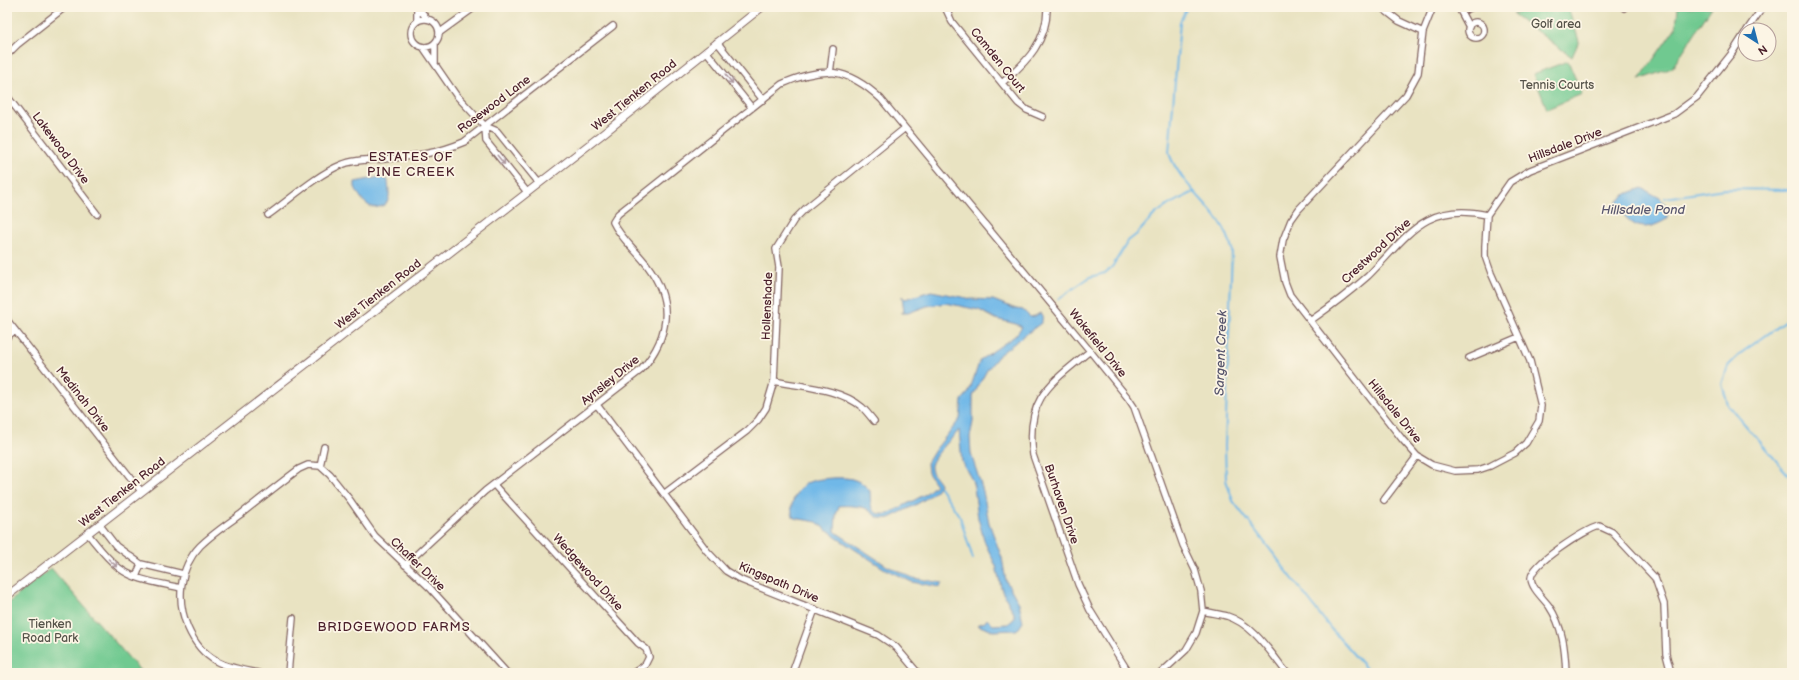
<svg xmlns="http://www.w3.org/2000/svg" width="1799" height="680" viewBox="0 0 1799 680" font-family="'Balsamiq Sans',sans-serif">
<rect width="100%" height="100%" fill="#fcf5e5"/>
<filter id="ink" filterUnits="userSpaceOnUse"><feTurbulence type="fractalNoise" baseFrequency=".025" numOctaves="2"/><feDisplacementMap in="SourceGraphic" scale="8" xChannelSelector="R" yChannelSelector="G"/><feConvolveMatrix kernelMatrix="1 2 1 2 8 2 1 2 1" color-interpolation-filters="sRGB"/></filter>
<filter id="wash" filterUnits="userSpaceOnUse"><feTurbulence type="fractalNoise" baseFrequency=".012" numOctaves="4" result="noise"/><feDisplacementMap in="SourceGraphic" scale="16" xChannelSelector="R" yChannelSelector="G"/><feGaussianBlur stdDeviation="0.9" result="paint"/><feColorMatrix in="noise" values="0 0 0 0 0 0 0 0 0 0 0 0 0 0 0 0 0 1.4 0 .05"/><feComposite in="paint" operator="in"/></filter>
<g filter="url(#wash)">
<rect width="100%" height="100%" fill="#e9e3c2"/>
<path fill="#70c990" stroke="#5d745e" d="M1535,7H1568L1579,41L1572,57L1513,14Z
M1678,7H1712L1672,68L1639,80L1676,27Z
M1568,61L1582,94L1547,109L1533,74Z
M51,568L142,673H7V604Z"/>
<path fill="#70b8e8" stroke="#5d6c8a" d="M380,177L388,180C388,186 391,197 387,202C386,205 382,206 379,207C367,210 359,196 355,187V182Z
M1642,188L1660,198L1667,206V219C1642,234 1630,227 1616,203L1626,194Z
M931,291L972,299L993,300L1016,309L1023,310L1030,317L1035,316L1040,313C1043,315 1043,320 1041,323L1000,354L987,370L973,396V422L970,437L971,454L983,491L989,523L1002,558L1006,581L1019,603L1023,622L1019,628L1016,630L993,631L977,625L985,622L987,619L993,625L1008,624L1014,619V613L1002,591L996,566L985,543L978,518L974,487L972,480L962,462L959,430C953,438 929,459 931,468C931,474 938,479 940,484C936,497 901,512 889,518C876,520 876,515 867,509C863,506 844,505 839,506L836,515L835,531L837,533L887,566L913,578L942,583L940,587L912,582L885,569L834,536L831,532L827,531L817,522L794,518C787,506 797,487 809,482C818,478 847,476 855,480C861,482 866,486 870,491C871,505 869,516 888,514L924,495L936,485L928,473L927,463L935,450L960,419L962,400L969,392L980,360L1015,336L1022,327L1016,324L996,319L979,310L946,303L927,306L908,313H901L904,312L902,296L905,299Z"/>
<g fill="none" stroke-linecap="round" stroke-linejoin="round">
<path stroke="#70b8e8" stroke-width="2" d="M1187,7L1180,22L1169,152C1171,162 1177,169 1182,177C1200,201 1225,219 1232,249L1225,446L1226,480L1233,501L1331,629L1370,673
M1665,198L1724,189L1792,190
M1058,299L1090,277L1105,273L1112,267L1128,241L1137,234L1155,214L1170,204L1194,192
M1792,317L1741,353L1728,366L1722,384L1728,405L1792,479
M940,487L960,517L973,559"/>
</g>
</g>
<g filter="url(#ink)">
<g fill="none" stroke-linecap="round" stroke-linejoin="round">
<defs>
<path id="minor" d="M417,7V21
M418,7L427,19
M945,7L952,22L1018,103L1027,110L1043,117
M1381,7L1399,21L1423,32
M1433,7L1423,32L1418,73L1406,95L1299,209L1291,220L1283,240L1280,257L1285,282L1290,295L1402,439L1417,456L1432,465L1455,471L1478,470L1490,466L1515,453L1526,443L1539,421L1541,406L1530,361L1491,273L1485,256V246L1487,215L1510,182L1530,170L1674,114L1697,97L1732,53L1745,33
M1458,7L1461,12L1472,7
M1623,7L1624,8
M1461,12L1469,27
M411 33a14 14 0 1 1 28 0a14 14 0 1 1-28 0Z
M1468 30a8 8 0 1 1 16 0a8 8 0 1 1-16 0Z
M1747,30L1763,7
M439,33L475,7
M717,42L763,100
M435,44V63
M423,47L456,95L485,126L497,131L539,183
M706,51L752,108
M7,55L18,44L65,7
M830,73L833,49
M1003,82C1027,62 1048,40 1047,7
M7,96L97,214
M485,126L486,141L527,192
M268,215C289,200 318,174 341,165C354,159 370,160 384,159C414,156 436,154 464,142L613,26
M7,320L141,491
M1310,321C1330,307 1350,292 1368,276C1407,237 1425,201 1487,215
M7,337L15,330
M1090,351C1050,384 1025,398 1033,455L1078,584L1090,610L1129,673
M1469,358L1519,337
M774,381C802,387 839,388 862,407C866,411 870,416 874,421
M597,405L707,551L726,571L741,580L878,635L896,647L918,673
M320,466L324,447
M494,485L638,643L646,649L649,657L645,665L633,673
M665,493L747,431L758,420L766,408L774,381L779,267L776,249L794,220L806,208L905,128
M1384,500L1417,456
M99,524L116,546L141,564L183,574
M87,533C97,545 106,558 119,568C136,581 160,583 181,588
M405,565L485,491L641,370C670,337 674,301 647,265C636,250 621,239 613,222L618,214L782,84C823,66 847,67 881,99L1090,351L1128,398L1134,407L1183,545L1195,570L1201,591L1203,611L1196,633L1186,650L1161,673
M136,577L141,564
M1203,611C1211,613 1219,614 1227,616C1253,624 1271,653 1287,673
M258,673C224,667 203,662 188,628C176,601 179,568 200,546C212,534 227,524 241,514C260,499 279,484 299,469L308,465L320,466L330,475L350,500L375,536L430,588L507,673
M288,673L293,618
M792,673L815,609
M1566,673C1565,649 1563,627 1549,606C1544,599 1531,588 1531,578C1532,563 1585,530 1599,526L1612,532L1655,578L1664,604L1666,654L1671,673"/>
<path id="tertiary" d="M7,596L604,133L762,7"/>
</defs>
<use href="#minor" stroke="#826460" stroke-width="8"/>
<use href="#tertiary" stroke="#826460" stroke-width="9"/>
<use href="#minor" stroke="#fff" stroke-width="5.5"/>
<use href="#tertiary" stroke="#fff" stroke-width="7"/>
</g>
<defs><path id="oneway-shaft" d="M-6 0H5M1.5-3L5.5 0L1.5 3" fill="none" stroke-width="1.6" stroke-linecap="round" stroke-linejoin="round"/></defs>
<g stroke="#ae9aa0">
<use href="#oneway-shaft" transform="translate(729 79) rotate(51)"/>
<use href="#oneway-shaft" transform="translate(501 160) rotate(51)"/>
<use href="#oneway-shaft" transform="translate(113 563) rotate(41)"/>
</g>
</g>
<g text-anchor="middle" stroke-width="3.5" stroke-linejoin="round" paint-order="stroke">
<g font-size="12" fill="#555249" stroke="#fcf5e5">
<text x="1556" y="28">Golf area</text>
<text x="1557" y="89">Tennis Courts</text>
<text x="50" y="628">Tienken<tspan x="50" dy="14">Road Park</tspan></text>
</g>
<g font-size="12" fill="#4a1f2b" stroke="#fcf5e5">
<text transform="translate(998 60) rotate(51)" y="4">Camden Court</text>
<text transform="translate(634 95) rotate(-39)" y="4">West Tienken Road</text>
<text transform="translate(494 104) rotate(-37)" y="4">Rosewood Lane</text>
<text transform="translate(1565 145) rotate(-21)" y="4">Hillsdale Drive</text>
<text transform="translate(61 148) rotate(53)" y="4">Lakewood Drive</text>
<text transform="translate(1376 251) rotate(-43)" y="4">Crestwood Drive</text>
<text transform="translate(378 294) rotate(-38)" y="4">West Tienken Road</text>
<text transform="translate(767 306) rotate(-88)" y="4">Hollenshade</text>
<text transform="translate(1098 343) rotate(51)" y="4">Wakefield Drive</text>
<text transform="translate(610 380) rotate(-39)" y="4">Aynsley Drive</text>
<text transform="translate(83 399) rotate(52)" y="4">Medinah Drive</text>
<text transform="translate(1395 411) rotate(51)" y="4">Hillsdale Drive</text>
<text transform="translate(122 492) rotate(-38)" y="4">West Tienken Road</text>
<text transform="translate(1062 504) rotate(71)" y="4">Burhaven Drive</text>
<text transform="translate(418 564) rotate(44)" y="4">Chaffer Drive</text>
<text transform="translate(588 572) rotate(48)" y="4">Wedgewood Drive</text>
<text transform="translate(779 582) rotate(23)" y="4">Kingspath Drive</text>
</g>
<g font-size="13" letter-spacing="1" fill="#4a1f2b" stroke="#fcf5e5">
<text x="411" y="161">ESTATES OF<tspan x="411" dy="15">PINE CREEK</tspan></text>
<text x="394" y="631">BRIDGEWOOD FARMS</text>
</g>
<g font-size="13" font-style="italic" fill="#57556d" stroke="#fcf5e5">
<text x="1643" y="214">Hillsdale Pond</text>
<text transform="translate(1220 353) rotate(-88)" y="5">Sargent Creek</text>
</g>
</g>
<rect width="1799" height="680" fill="none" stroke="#fcf5e5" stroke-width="24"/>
<g transform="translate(1757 42) rotate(144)"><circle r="19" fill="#fcf5e5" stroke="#b59f9b"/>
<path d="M0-3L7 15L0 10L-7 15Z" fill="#1f6fb2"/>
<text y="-6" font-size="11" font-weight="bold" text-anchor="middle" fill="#4a1f2b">N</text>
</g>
</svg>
